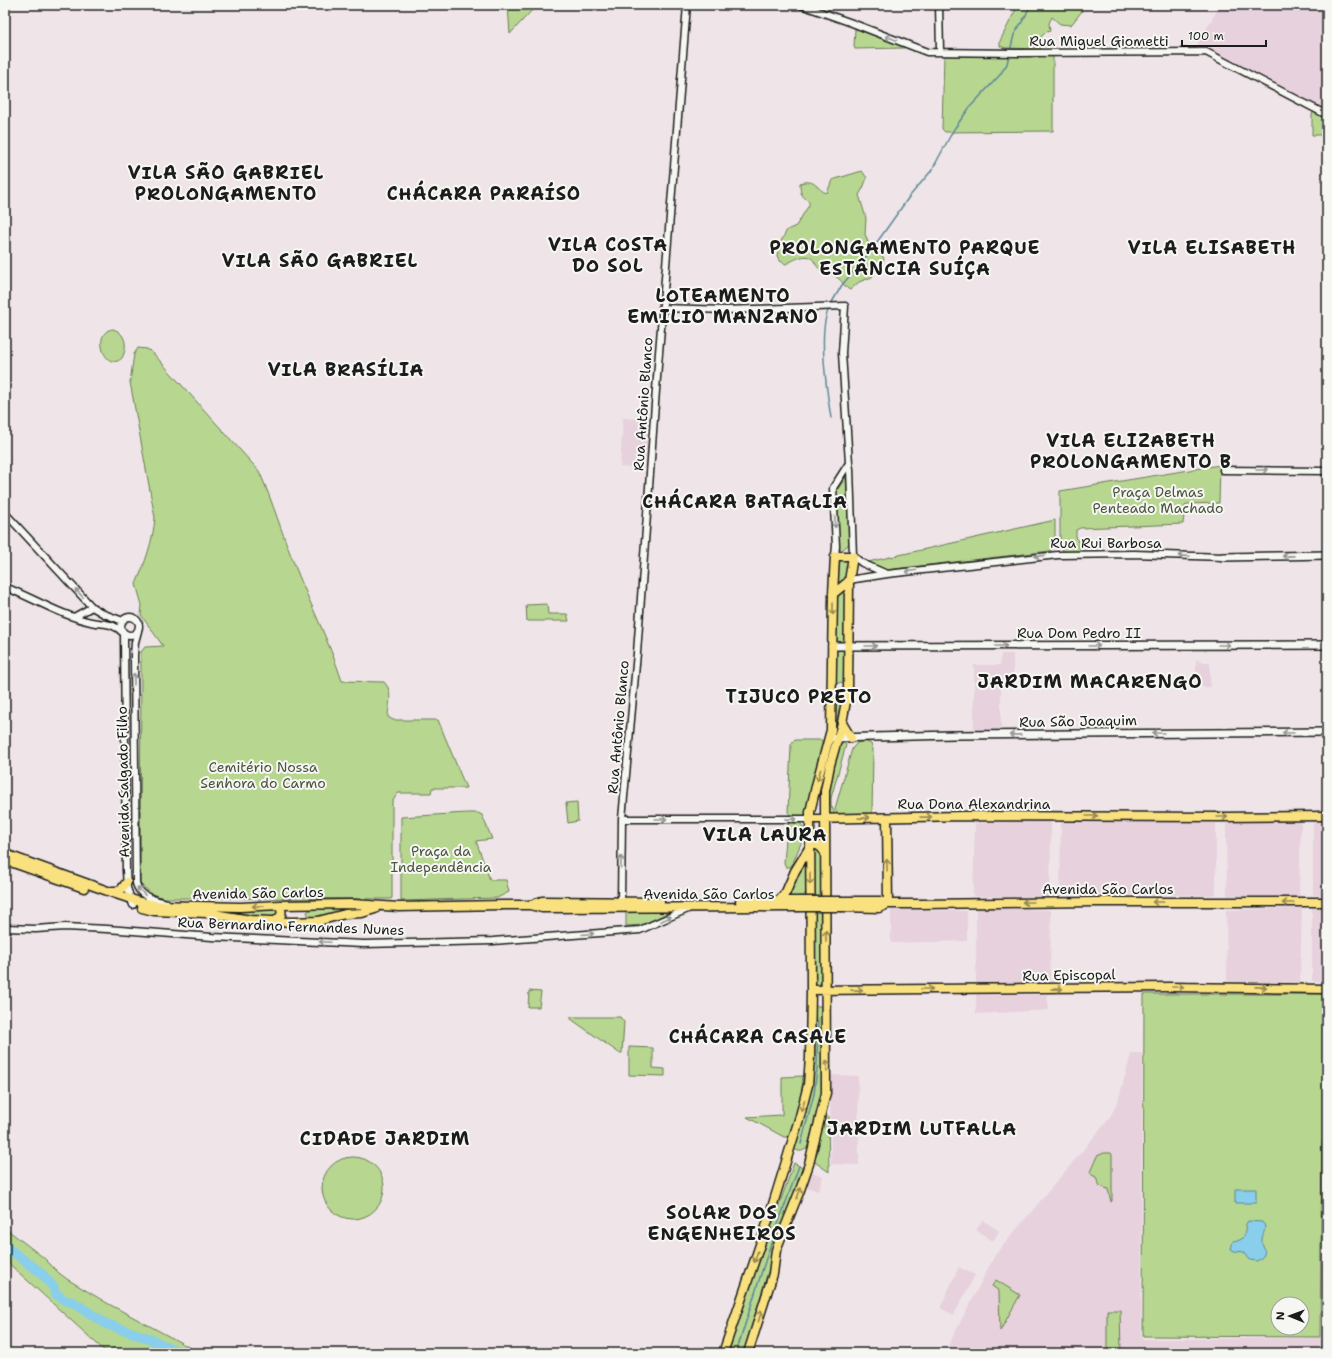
<svg xmlns="http://www.w3.org/2000/svg" width="1332" height="1358" viewBox="0 0 1332 1358" font-family="'Shantell Sans',sans-serif">
<rect width="100%" height="100%" fill="#efe5e8"/>
<filter id="ink" filterUnits="userSpaceOnUse"><feTurbulence type="fractalNoise" baseFrequency=".025" numOctaves="2"/><feDisplacementMap in="SourceGraphic" scale="8" xChannelSelector="R" yChannelSelector="G"/><feConvolveMatrix kernelMatrix="1 2 1 2 8 2 1 2 1" color-interpolation-filters="sRGB"/></filter>
<g filter="url(#ink)">
<path fill="#e6d1dc" d="M1220,5H1327V110L1203,47H1196Z
M623,418L651,420L647,469L620,467Z
M1001,654H1013V681H1001V730H974V665H1000Z
M1196,660H1199V662H1210V687H1196Z
M1301,819L1299,897L1227,896L1226,823Z
M1061,820L1216,823V892L1213,895L1060,894Z
M1313,820H1327V895H1313Z
M1049,821L1051,824L1050,897L973,896L975,823Z
M976,908L1051,910L1050,984L976,983Z
M1302,908L1300,983L1227,981L1226,910Z
M1312,908H1327V981H1312Z
M891,910L967,911V941L891,943Z
M976,994L1047,995L1049,1010L976,1014Z
M1142,1053L1141,1339L1327,1338V1353H754L758,1350L945,1352L995,1255L1109,1119L1118,1101L1131,1054Z
M830,1075L858,1076L859,1165L831,1164Z
M808,1171L823,1176L818,1191L804,1186Z
M983,1220L999,1231L993,1241L976,1230Z
M959,1267L975,1275L954,1315L940,1308Z"/>
<path fill="#b7d790" stroke="#6a7a56" fill-rule="evenodd" d="M508,5H533L534,8L510,34Z
M1018,5H1077L1082,11L1071,25L1060,24L1052,17L1049,23L1050,31L1046,32L1039,39L1041,49L1005,48L1000,46V41Z
M855,29H858L904,47V48L855,49L854,46Z
M944,56H1053V131L945,132L942,129Z
M1314,112L1327,118V135H1312V114Z
M862,171L867,178L863,188L859,195L866,218L865,234L869,245L875,252L881,253L884,259L882,265L876,269L872,277L859,282L850,290C844,287 843,282 839,279C834,274 827,274 822,271C818,268 816,265 814,261C807,251 794,260 786,264L780,261L777,256L779,245L787,230L796,226L809,205V201C801,196 800,193 800,183C817,178 816,190 827,193L832,180Z
M113,329C126,333 128,347 122,358C105,374 91,331 113,329Z
M138,348L147,349L152,352L259,471C273,502 282,534 295,566C310,604 329,641 342,681L384,682C394,692 388,706 388,717L393,720H438L466,788H432L431,793H398L392,802V898L391,899L163,898L152,894L140,884L141,652L145,647L163,646L141,615L142,605L136,584C145,563 153,541 155,518L130,382L134,354Z
M1220,465L1219,503L1187,504L1185,506L1183,524L1080,528L1076,530V536L1081,552H1067L1063,551L1060,542V491Z
M845,478H846L850,542L848,545L842,550L839,548L835,493Z
M1055,520V545L1054,548L1050,551L885,570L868,562Z
M840,559L847,560C849,572 847,579 837,586L838,561Z
M845,589L844,638L843,641L839,643L836,638L837,600L839,593Z
M547,604L548,614H567L569,621H527L526,605Z
M838,649H843L845,652L844,684L841,682L836,684V650Z
M838,691H841L844,695L837,728L835,729V694Z
M796,740H822L823,745L812,786L806,814L803,816L790,815L788,812L791,745L793,741Z
M865,741L871,744L873,749L872,814H838L835,810L836,805L852,749L857,743Z
M841,742H845L846,745L831,798V805L835,814H828L829,783L839,745Z
M577,802L578,821L568,823L566,803Z
M467,813H478L482,815L492,839L476,841L490,880H506L509,892L497,898L401,901V817Z
M791,822L800,823C804,827 804,830 804,836L792,865L790,867H786L784,863L787,827L788,824Z
M816,849L818,850L821,857L822,982L820,984H817L815,982L814,948V852Z
M807,858L806,892C803,899 796,898 788,898L789,894L803,859Z
M339,907L342,912L310,919L307,912L310,910Z
M197,908H276L279,910L276,917L258,916L257,917Z
M626,911H672L641,925L626,926Z
M529,991L541,992L539,1007H528Z
M1144,994H1327V1141H1322L1320,1337L1143,1336ZM1278,1304H1302V1328H1278Z
M816,1006H820L822,1008L823,1093L807,1148C802,1152 799,1152 794,1149L806,1105L814,1008Z
M571,1017H620L624,1022L622,1053H619L571,1019Z
M629,1047L653,1048V1068L665,1069V1076L629,1075Z
M803,1076C802,1097 796,1116 789,1135L786,1137H784L747,1117L782,1115V1077Z
M825,1114L828,1117L829,1172L812,1160L823,1115Z
M1104,1153H1111L1112,1155V1201L1111,1202L1108,1189L1100,1186L1096,1177L1092,1175L1090,1172L1097,1156Z
M322 1188a31 31 0 1 1 62 0a31 31 0 1 1-62 0Z
M794,1163L804,1169L770,1265L744,1353H727Z
M5,1228L44,1258L59,1273L67,1279L107,1303L200,1353H107L5,1260Z
M996,1280L1020,1295L1000,1331L999,1291L992,1286Z
M1107,1310H1120L1121,1353H1107Z"/>
<path fill="#89ceeb" stroke="#5d8798" d="M1235,1189H1256V1203H1235Z
M1248,1221L1262,1222C1269,1228 1261,1234 1262,1242C1262,1247 1266,1249 1264,1254C1263,1257 1260,1259 1257,1261L1250,1260L1244,1252L1234,1251L1231,1249L1233,1241L1240,1240L1244,1236L1246,1224Z"/>
<g fill="none" stroke-linecap="round" stroke-linejoin="round">
<path stroke="#5d8798" stroke-width="1.5" d="M1010,51L1014,35L1026,15L1030,5
M831,304L842,285L870,252L909,197L932,170L954,129L970,107L999,76L1007,64L1009,54
M829,309C817,330 827,393 831,418
M801,1144L814,1094L817,1069L818,1018
M736,1353L769,1249L799,1166"/>
<path stroke="#89ceeb" stroke-width="10" d="M5,1246L40,1272L54,1288L55,1293L66,1301L73,1302L106,1324L148,1338L181,1353"/>
<defs>
<path id="tertiary" d="M801,5L852,23L927,52L1018,53L1206,52L1327,115
M939,5L940,51
M662,308L726,310L845,306L842,353L849,463L850,469L853,556L862,563L887,574
M1223,470L1327,471
M5,513L92,607L104,614L123,621
M835,556L836,546L833,488L849,463
M849,581L855,579L887,574L1058,555L1134,554L1223,557
M5,587C33,598 62,616 91,622C104,625 112,622 122,632
M121 626a9 9 0 1 1 18 0a9 9 0 1 1-18 0Z
M74,617L92,607
M138,631L135,642L134,656L136,883C139,897 155,900 167,903
M124,634L126,871L127,888L133,905
M622,819H810
M621,901L622,819L637,653L656,390L687,5
M5,928L36,929L65,927L107,929L212,937L364,944L493,941L640,930L688,909"/>
<path id="secondary" d="M1223,557L1327,555
M832,646L1327,645
M834,738L953,735L1327,732"/>
<path id="primary" d="M833,594L849,581
M842,723L851,738
M887,818L888,904
M810,819L964,816L1222,817L1327,816
M5,854L116,894L140,902L155,905L240,907L280,905L353,904L399,907L502,905H530L542,908L798,907
M5,860L84,888
M112,891H120L127,882
M740,901H799
M779,901L786,892L795,871L811,845C818,844 821,846 825,853
M842,901H880L888,904H920L1095,902H1327
M531,905L542,901L660,902
M842,907L879,908L888,904
M142,908L154,911L207,913L251,920L293,922L318,921L345,914L362,913L375,909
M274,922C282,916 283,914 280,905
M811,990L1169,987L1327,989
M723,1353L765,1230L800,1116L808,1085L810,1057L811,990L810,812L817,782L831,730L833,594L835,556H853L849,581L848,690L842,723L830,765L825,791L826,1093L809,1164L800,1190L776,1250L773,1274L748,1353"/>
</defs>
<use href="#tertiary" stroke="#1c1c1c" stroke-width="9"/>
<use href="#secondary" stroke="#1c1c1c" stroke-width="10"/>
<use href="#primary" stroke="#1c1c1c" stroke-width="11"/>
<use href="#tertiary" stroke="#f6f6f2" stroke-width="6"/>
<use href="#secondary" stroke="#f6f6f2" stroke-width="7"/>
<use href="#primary" stroke="#fae180" stroke-width="8"/>
<defs>
<path id="primary-bridge" d="M799,901H842
M798,907H842"/>
</defs>
<use href="#primary-bridge" stroke="#1c1c1c" stroke-width="11" stroke-linecap="butt"/>
<use href="#primary-bridge" stroke="#fae180" stroke-width="8"/>
</g>
<defs><path id="oneway-shaft" d="M-6 0H5M1.5-3L5.5 0L1.5 3" fill="none" stroke-width="1.6" stroke-linecap="round" stroke-linejoin="round"/></defs>
<g stroke="#949492">
<use href="#oneway-shaft" transform="translate(891 38) rotate(-159)"/>
<use href="#oneway-shaft" transform="translate(1262 470)"/>
<use href="#oneway-shaft" transform="translate(835 522) rotate(87)"/>
<use href="#oneway-shaft" transform="translate(1040 556) rotate(174)"/>
<use href="#oneway-shaft" transform="translate(1184 556) rotate(-178)"/>
<use href="#oneway-shaft" transform="translate(1288 556) rotate(179)"/>
<use href="#oneway-shaft" transform="translate(911 571) rotate(173)"/>
<use href="#oneway-shaft" transform="translate(79 593) rotate(-133)"/>
<use href="#oneway-shaft" transform="translate(1224 645)"/>
<use href="#oneway-shaft" transform="translate(871 646)"/>
<use href="#oneway-shaft" transform="translate(1001 646)"/>
<use href="#oneway-shaft" transform="translate(1094 646)"/>
<use href="#oneway-shaft" transform="translate(134 679) rotate(-90)"/>
<use href="#oneway-shaft" transform="translate(1158 733) rotate(180)"/>
<use href="#oneway-shaft" transform="translate(1288 733) rotate(180)"/>
<use href="#oneway-shaft" transform="translate(1015 735) rotate(179)"/>
<use href="#oneway-shaft" transform="translate(661 819)"/>
<use href="#oneway-shaft" transform="translate(791 819) rotate(-1)"/>
<use href="#oneway-shaft" transform="translate(621 862) rotate(-89)"/>
<use href="#oneway-shaft" transform="translate(141 891) rotate(-133)"/>
<use href="#oneway-shaft" transform="translate(666 919) rotate(-25)"/>
<use href="#oneway-shaft" transform="translate(588 934) rotate(-5)"/>
<use href="#oneway-shaft" transform="translate(325 942) rotate(-177)"/>
</g>
<g stroke="#968853">
<use href="#oneway-shaft" transform="translate(833 609) rotate(91)"/>
<use href="#oneway-shaft" transform="translate(819 775) rotate(106)"/>
<use href="#oneway-shaft" transform="translate(1092 816)"/>
<use href="#oneway-shaft" transform="translate(926 817) rotate(-1)"/>
<use href="#oneway-shaft" transform="translate(1222 817)"/>
<use href="#oneway-shaft" transform="translate(864 818) rotate(-1)"/>
<use href="#oneway-shaft" transform="translate(887 865) rotate(-91)"/>
<use href="#oneway-shaft" transform="translate(810 879) rotate(90)"/>
<use href="#oneway-shaft" transform="translate(1028 902) rotate(180)"/>
<use href="#oneway-shaft" transform="translate(1158 902) rotate(-180)"/>
<use href="#oneway-shaft" transform="translate(1288 903) rotate(-180)"/>
<use href="#oneway-shaft" transform="translate(258 906) rotate(177)"/>
<use href="#oneway-shaft" transform="translate(826 936) rotate(-90)"/>
<use href="#oneway-shaft" transform="translate(1178 987)"/>
<use href="#oneway-shaft" transform="translate(1261 987) rotate(1)"/>
<use href="#oneway-shaft" transform="translate(927 989)"/>
<use href="#oneway-shaft" transform="translate(1057 989) rotate(-1)"/>
<use href="#oneway-shaft" transform="translate(857 990) rotate(-1)"/>
<use href="#oneway-shaft" transform="translate(827 1066) rotate(-90)"/>
<use href="#oneway-shaft" transform="translate(803 1106) rotate(105)"/>
<use href="#oneway-shaft" transform="translate(799 1193) rotate(-70)"/>
<use href="#oneway-shaft" transform="translate(756 1257) rotate(108)"/>
<use href="#oneway-shaft" transform="translate(760 1316) rotate(-74)"/>
</g>
</g>
<g text-anchor="middle" stroke-width="4" stroke-linejoin="round" paint-order="stroke">
<g font-size="14" fill="#1c1c1c" stroke="#f6f6f2">
<text x="1099" y="46">Rua Miguel Giometti</text>
<text transform="translate(643 404) rotate(-86)" y="5">Rua Antônio Blanco</text>
<text x="1106" y="548">Rua Rui Barbosa</text>
<text x="1079" y="638">Rua Dom Pedro II</text>
<text transform="translate(1078 721) rotate(-1)" y="5">Rua São Joaquim</text>
<text transform="translate(618 727) rotate(-85)" y="5">Rua Antônio Blanco</text>
<text transform="translate(123 782) rotate(-91)" y="5">Avenida Salgado Filho</text>
<text x="974" y="809">Rua Dona Alexandrina</text>
<text x="1108" y="894">Avenida São Carlos</text>
<text transform="translate(258 893) rotate(-1)" y="5">Avenida São Carlos</text>
<text x="709" y="899">Avenida São Carlos</text>
<text transform="translate(291 926) rotate(2)" y="5">Rua Bernardino Fernandes Nunes</text>
<text transform="translate(1069 975) rotate(-1)" y="5">Rua Episcopal</text>
</g>
<g font-size="14" fill="#4a543f" stroke="#f6f6f2">
<text x="1158" y="497">Praça Delmas<tspan x="1158" dy="16">Penteado Machado</tspan></text>
<text x="263" y="772">Cemitério Nossa<tspan x="263" dy="16">Senhora do Carmo</tspan></text>
<text x="441" y="856">Praça da<tspan x="441" dy="16">Independência</tspan></text>
</g>
<g font-size="18" font-weight="bold" letter-spacing="1" fill="#1c1c1c" stroke="#f6f6f2">
<text x="226" y="179">VILA SÃO GABRIEL<tspan x="226" dy="21">PROLONGAMENTO</tspan></text>
<text x="484" y="200">CHÁCARA PARAÍSO</text>
<text x="608" y="251">VILA COSTA<tspan x="608" dy="21">DO SOL</tspan></text>
<text x="905" y="254">PROLONGAMENTO PARQUE<tspan x="905" dy="21">ESTÂNCIA SUÍÇA</tspan></text>
<text x="1212" y="254">VILA ELISABETH</text>
<text x="320" y="267">VILA SÃO GABRIEL</text>
<text x="723" y="302">LOTEAMENTO<tspan x="723" dy="21">EMILIO MANZANO</tspan></text>
<text x="346" y="376">VILA BRASÍLIA</text>
<text x="1131" y="447">VILA ELIZABETH<tspan x="1131" dy="21">PROLONGAMENTO B</tspan></text>
<text x="745" y="508">CHÁCARA BATAGLIA</text>
<text x="1090" y="688">JARDIM MACARENGO</text>
<text x="799" y="703">TIJUCO PRETO</text>
<text x="765" y="841">VILA LAURA</text>
<text x="758" y="1043">CHÁCARA CASALE</text>
<text x="922" y="1135">JARDIM LUTFALLA</text>
<text x="385" y="1145">CIDADE JARDIM</text>
<text x="722" y="1219">SOLAR DOS<tspan x="722" dy="21">ENGENHEIROS</tspan></text>
</g>
</g>
<rect width="1332" height="1358" fill="none" stroke="#f6f6f2" stroke-width="20"/>
<rect x="10" y="10" width="1312" height="1338" fill="none" stroke="#1c1c1c" stroke-width="1.5" filter="url(#ink)"/>
<g transform="translate(1290 1316) rotate(271)"><circle r="19" fill="#f6f6f2" stroke="#9f9f9c"/>
<path d="M0-3L7 15L0 10L-7 15Z" fill="#1c1c1c"/>
<text y="-6" font-size="11" font-weight="bold" text-anchor="middle" fill="#1c1c1c">N</text>
</g>
<path d="M1182 40v6h84v-6" fill="none" stroke="#1c1c1c" stroke-width="2"/>
<text x="1188" y="40" font-size="12" fill="#1c1c1c" stroke="#f6f6f2" stroke-width="3" paint-order="stroke">100 m</text>
</svg>
